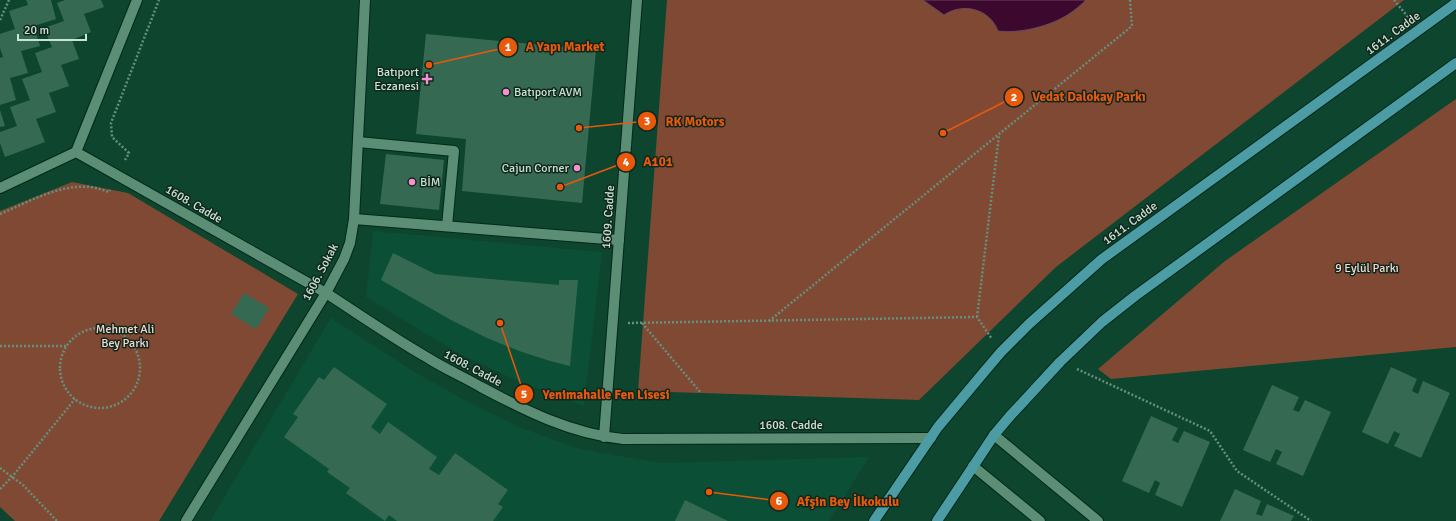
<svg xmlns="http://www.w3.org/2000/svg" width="1456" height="521" viewBox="0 0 1456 521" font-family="Signika,sans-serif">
<rect width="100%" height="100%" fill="#0e452f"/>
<path fill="#0b5036" d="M373,231L602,252L584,406L546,392L505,375L460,354L423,332L366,297Z
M331,318L416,373L468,402L519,427L580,449L661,463L869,457L829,521H210Z"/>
<path fill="#804933" d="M667,0H1404L1056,267L919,400L638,391Z
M1456,99V347L1111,379L1098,369L1225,261Z
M72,182L128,193L298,294L159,521H15L0,507V211Z"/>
<path fill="#3d082e" stroke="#674a60" d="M923,0H1086C1081,5 1075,10 1069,14C1051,26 1020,34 998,31C990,9 963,2 944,15Z"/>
<path fill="#366951" d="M26,0H51L56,19L34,26L40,46L21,51L28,73L10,78L16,100L0,105V58L3,57L0,48V34L15,29L9,11L28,5Z
M65,0H101L104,7L84,14L91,32L72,40L79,59L61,65L69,86L49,93L56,112L36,119L45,142L5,157L0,143V132L17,126L10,107L30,100L22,79L42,72L35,53L52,47L44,28L64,21L57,3Z
M426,34L596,50L582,203L462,191L466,139L416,134Z
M0,110L5,126L0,127Z
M386,154L444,160L439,210L380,204Z
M393,253L435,274L559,285V280H578L570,366L550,361L522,352L487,338L451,320L381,280Z
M244,293L269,308L256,329L231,314Z
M334,367L387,404L371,427L380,434L388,422L437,457L429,469L439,475L455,453L508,490L498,504L503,507L493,521H397L389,515L385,521L346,493L350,488L327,472L329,469L284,437L298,417L293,414L319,377L324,380Z
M1391,367L1417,379L1412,391L1418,394L1423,381L1450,393L1421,458L1394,446L1400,434L1394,431L1388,444L1362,432Z
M1272,385L1299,397L1293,410L1299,412L1305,400L1331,412L1303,476L1276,464L1282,452L1276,449L1270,462L1243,450Z
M1151,416L1178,428L1172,440L1178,443L1184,431L1210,442L1182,507L1155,495L1160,483L1155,480L1149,493L1122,481Z
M1235,489L1261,501L1256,514L1262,516L1267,504L1294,516L1291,521H1220Z
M685,500L728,521H675Z"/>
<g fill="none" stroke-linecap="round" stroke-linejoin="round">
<defs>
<path id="service" d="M358,142L454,151L447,226"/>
<path id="minor" d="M76,152L326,293L186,521
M0,188L76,152L137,0
M354,219L619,240"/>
<path id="tertiary" d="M365,0L354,219L350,243L344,259L326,293C360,315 393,338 428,358C445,369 464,377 481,387C526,411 572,434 623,439L931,438
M994,435L1098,521
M604,437L637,0
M973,466L1040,521"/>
<path id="primary" d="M874,521L938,427L984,372L1001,352L1029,324L1102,259L1456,3
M937,521L994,435L1010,416L1060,362L1102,322L1135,296L1456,63"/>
</defs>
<use href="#service" stroke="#002919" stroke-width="12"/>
<use href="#minor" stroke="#002919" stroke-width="12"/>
<use href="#tertiary" stroke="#002919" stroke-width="12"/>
<use href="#primary" stroke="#002919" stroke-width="12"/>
<path stroke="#668f7d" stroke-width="2.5" stroke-dasharray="2 2" stroke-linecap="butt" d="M1394,0L1408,17
M0,20L9,0
M125,160L129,153L112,137L111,123L159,0
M0,214C29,202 58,184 91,187C97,188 103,190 109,192L110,190
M977,317L999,135
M769,321L1132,26L1130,0
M628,323L977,317L992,339
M642,323L701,393
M60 368a40 40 0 1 1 80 0a40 40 0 1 1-80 0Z
M0,346H67
M1077,369L1210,431L1237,471L1311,521
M0,468L23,485L57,521
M0,489L12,477L75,399"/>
<use href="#service" stroke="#5b8e75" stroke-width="10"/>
<use href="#minor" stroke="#5b8e75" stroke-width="10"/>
<use href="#tertiary" stroke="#5b8e75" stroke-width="10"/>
<use href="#primary" stroke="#4b9ca4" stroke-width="10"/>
</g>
<g fill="#f590d1" stroke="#11261c" stroke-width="1.5">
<path d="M425 73h4v4h4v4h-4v4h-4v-4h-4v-4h4z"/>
<circle cx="506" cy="92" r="4"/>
<circle cx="577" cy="168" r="4"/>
<circle cx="412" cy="182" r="4"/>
</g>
<g text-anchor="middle" stroke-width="3" stroke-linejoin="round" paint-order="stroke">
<g font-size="12" fill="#c9e3d5" stroke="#11261c">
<text transform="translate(1393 33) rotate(-36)" y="4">1611. Cadde</text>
<text transform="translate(194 204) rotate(30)" y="4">1608. Cadde</text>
<text transform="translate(608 217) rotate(-86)" y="4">1609. Cadde</text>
<text transform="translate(1130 223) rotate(-36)" y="4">1611. Cadde</text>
<text transform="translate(320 272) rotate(-62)" y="4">1606. Sokak</text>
<text transform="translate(473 368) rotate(28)" y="4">1608. Cadde</text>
<text x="791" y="429">1608. Cadde</text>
</g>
<g font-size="12" fill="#c9e3d5" stroke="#11261c" text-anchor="end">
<text x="419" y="76">Batıport<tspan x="419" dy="14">Eczanesi</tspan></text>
<text x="514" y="96" text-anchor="start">Batıport AVM</text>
<text x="569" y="172">Cajun Corner</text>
<text x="420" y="186" text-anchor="start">BİM</text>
</g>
<g font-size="12" fill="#f2dad1" stroke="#11261c">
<text x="1367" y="272">9 Eylül Parkı</text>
<text x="125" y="333">Mehmet Ali<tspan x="125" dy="14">Bey Parkı</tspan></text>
</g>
</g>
<path fill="none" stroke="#e8590c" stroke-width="1.5" d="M429 65L508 47M943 133L1014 97M579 128L647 121M560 187L626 162M500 323L524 394M709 492L779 501"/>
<g fill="#e8590c" stroke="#11261c" stroke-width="1.5">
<circle cx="429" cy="65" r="4"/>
<circle cx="943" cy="133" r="4"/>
<circle cx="579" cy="128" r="4"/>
<circle cx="560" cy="187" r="4"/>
<circle cx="500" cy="323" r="4"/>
<circle cx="709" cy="492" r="4"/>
<circle cx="508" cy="47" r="10"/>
<circle cx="1014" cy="97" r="10"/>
<circle cx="647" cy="121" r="10"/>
<circle cx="626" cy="162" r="10"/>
<circle cx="524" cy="394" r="10"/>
<circle cx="779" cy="501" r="10"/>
</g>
<g font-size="12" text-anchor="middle" font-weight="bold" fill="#fff">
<text x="508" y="51">1</text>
<text x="1014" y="101">2</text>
<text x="647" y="125">3</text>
<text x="626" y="166">4</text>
<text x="524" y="398">5</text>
<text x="779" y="505">6</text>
</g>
<g font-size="13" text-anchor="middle" font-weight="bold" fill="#e8590c" stroke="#11261c" stroke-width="3" stroke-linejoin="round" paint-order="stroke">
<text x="565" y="51">A Yapı Market</text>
<text x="1089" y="101">Vedat Dalokay Parkı</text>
<text x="695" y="126">RK Motors</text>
<text x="658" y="166">A101</text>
<text x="606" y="399">Yenimahalle Fen Lisesi</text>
<text x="848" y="506">Afşin Bey İlkokulu</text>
</g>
<path d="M18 34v6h68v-6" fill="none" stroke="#c9e3d5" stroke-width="2"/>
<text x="24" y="34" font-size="12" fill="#c9e3d5" stroke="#11261c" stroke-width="3" paint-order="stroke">20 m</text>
</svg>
